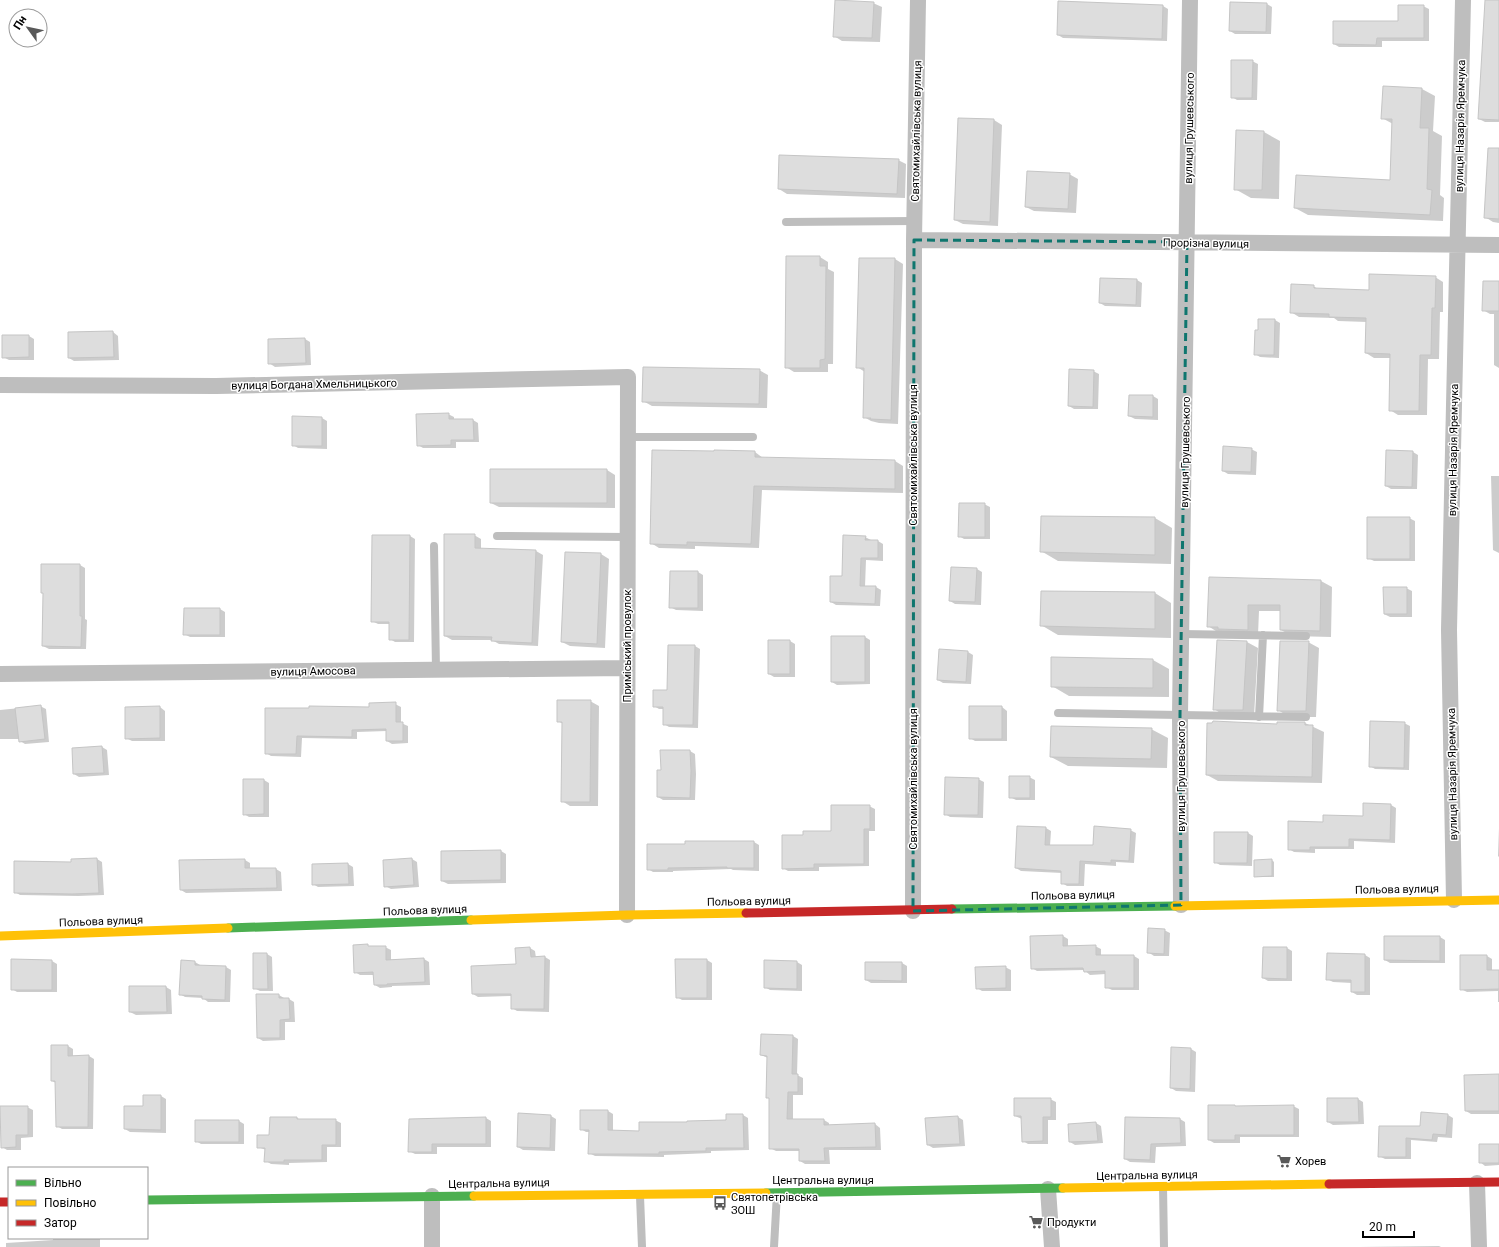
<svg xmlns="http://www.w3.org/2000/svg" width="1499" height="1247" viewBox="0 0 1499 1247" font-family="Roboto,sans-serif">
<rect width="100%" height="100%" fill="#fff"/>
<path fill="#0003" d="M1059,2L1163,6L1168,9L1167,41L1063,38L1058,35Z
M873,3L882,7L880,42L842,41L834,36Z
M1267,4L1272,7L1271,34H1235L1230,31Z
M1423,6L1429,9V41H1382V47H1339L1334,44L1399,22Z
M1252,61L1258,64L1257,100H1237L1232,97Z
M1499,63V122H1485L1479,119Z
M1422,89L1435,96L1433,131L1442,136L1440,195L1444,198L1443,221L1308,215L1295,208L1391,181L1393,124L1382,118Z
M994,120L1002,125L998,226L963,224L955,220Z
M1264,132L1280,141L1279,199L1251,198L1235,189Z
M898,160L906,164L905,198L787,194L779,189Z
M1499,168V223L1493,222L1485,217Z
M1069,174L1078,179L1076,213L1034,211L1026,207Z
M787,257H820L828,262V269L834,272L833,364H828V372H794L786,367Z
M860,259H895L903,264L898,424L879,423L871,421L864,417L865,372L857,367Z
M1435,277L1443,282V312H1440L1439,359H1428L1427,415H1398L1390,410L1391,358H1374L1366,353L1367,322L1338,321L1334,318L1299,317L1291,312L1313,286L1318,289L1370,291Z
M1101,279L1137,280L1142,283L1141,307L1105,306L1100,303Z
M1499,282V368L1494,365V314H1490L1483,310Z
M1259,320H1275L1280,323L1279,358L1260,357L1255,354L1259,331Z
M113,332L118,336L119,360L74,361L69,358V333Z
M29,336L34,339V360H9L3,357Z
M305,339L310,342L311,365L275,367L269,363Z
M759,370L768,375L767,408L652,406L643,401Z
M1093,371L1099,374L1098,409H1074L1069,406Z
M1130,396H1153L1158,399V420L1135,419L1129,416Z
M448,414L454,417V420H473L478,423L479,442H456V448H423L418,445Z
M322,418L327,421V449L298,448L293,445Z
M1251,449L1257,452L1256,475L1228,474L1223,471Z
M755,452L763,458L895,461L903,466V493L762,490L759,548L695,546V549L659,548L651,543Z
M1413,452L1418,455L1417,489H1391L1386,486Z
M607,470L615,475V508L499,507L491,503Z
M1491,476H1499V553L1493,550Z
M984,504L990,507V539H964L959,536Z
M1042,517L1155,518L1172,528L1171,564L1058,561L1041,551Z
M1409,518L1415,521V561H1374L1368,558Z
M474,535L481,539V549L536,551L543,555L538,646L499,644L492,640H452L445,636Z
M410,536L415,539L414,642H395L390,639V624H378L372,621Z
M865,537L871,540L870,541H878L883,544V561L866,560L865,587H876L881,590L880,606L836,605L831,602Z
M601,554L609,559L605,648L570,646L562,642Z
M42,565H80L85,568V619L87,620L86,649H49L43,646L44,594L42,593Z
M977,569L982,572L981,605L955,604L950,601Z
M698,572L703,575V611L676,610L670,607Z
M1210,578L1321,581L1332,587L1331,637L1292,636L1281,630V611H1259L1258,635L1219,633L1208,626Z
M1406,588L1412,591V617H1390L1384,614Z
M1155,593L1171,603V638L1058,635L1041,625Z
M220,609L225,612V637H190L184,634Z
M865,637L870,640V684L837,685L832,682Z
M769,641H790L795,644V677H774L769,674Z
M1247,642L1258,648L1254,716H1225L1214,709Z
M1308,642L1319,648L1316,717H1289L1278,710Z
M695,646L700,649L698,728L669,727L664,724V709H659L654,706L668,691Z
M968,652L973,655L971,684L943,683L938,680Z
M1153,660L1169,669V697L1069,696L1052,686Z
M590,701L599,706L598,806H570L562,801L563,724L558,721Z
M395,704L401,707V723L408,726V743L392,744L387,741V731L357,732V739L302,738L301,757L271,756L266,753L310,709L370,708Z
M40,706L46,709L49,742L25,744L20,741V739H0V710Z
M160,707L165,711V741H132L126,738Z
M1002,707L1007,711V741H975L970,738Z
M1305,723L1324,732L1322,783L1218,781L1207,775L1278,725Z
M1404,723L1410,726L1409,770L1375,769L1370,766Z
M1151,729L1168,738L1167,768L1068,766L1051,757Z
M102,747L107,750L109,775L79,777L74,774L73,749Z
M690,751L695,754L696,774L695,800H663L658,797L662,771Z
M1029,777L1035,780V800H1016L1010,797Z
M978,779L984,782L983,818L950,817L945,814Z
M264,780L269,783V817H249L244,814Z
M1364,804L1391,805L1396,808L1395,843L1354,841V849H1315V853L1294,852L1289,849L1324,823L1364,817Z
M869,806L875,809V831H869V866L819,867V871H788L783,868L804,836L832,832Z
M1018,827L1046,828L1051,831L1050,846H1094L1130,830L1136,833L1134,863L1116,862V866L1085,864L1084,886H1067L1062,883V873L1021,871L1016,868Z
M1499,828V857L1498,856Z
M1248,833L1253,836L1252,866L1220,865L1215,862Z
M754,842L759,845V871L733,870L731,869L673,871V872H653L648,869L686,845Z
M501,851L506,854V883L448,884L442,881Z
M97,859L102,862L104,895L78,896L20,895L15,892L72,863V860Z
M412,859L417,862L419,887L391,889L385,886Z
M245,860L250,863V869H276L281,872L282,891L186,893L181,890Z
M1272,860L1274,862V877H1257L1255,876Z
M348,864L353,867L354,886L318,887L313,884Z
M1164,930L1170,933L1169,956H1154L1148,952Z
M1063,936L1068,939V947L1095,946L1101,949V956H1134L1139,959V990H1112L1106,987V974L1090,975L1084,970L1037,971L1032,968Z
M1440,937L1445,940V963H1390L1385,960Z
M385,947L391,950V960L424,959L429,962L430,985L392,986V987L380,988L375,985L374,975H360L355,972Z
M530,948L535,951L536,958L545,957L550,960L549,1012L517,1011L512,1008V996L478,997L473,994L517,965Z
M1287,948L1292,951V981H1268L1263,978Z
M254,954H267L272,957L273,991H260L254,988Z
M1365,955L1370,958V995H1357L1352,992V983L1333,982L1327,979Z
M1487,956L1492,959V971H1499V1002H1498V991L1467,992L1461,989Z
M12,960L52,961L57,964V992H17L12,989Z
M707,960L712,963V1000H682L677,997Z
M765,961L797,962L802,965V991L770,990L765,987Z
M195,962L200,965V966L226,967L231,970L230,1002H208L203,998L185,997L180,994Z
M902,963L907,966V983H871L866,980Z
M1005,967L1011,970V991H982L977,988Z
M166,987L171,990L172,1014L136,1015L130,1012Z
M279,995L284,998V999H289L294,1002L295,1022H285V1040L263,1041L258,1038Z
M761,1035L793,1036L798,1039L797,1075L803,1078V1095H793V1120H824L829,1123V1125L875,1124L880,1128L881,1150H829L830,1164H805L800,1161V1151H776L770,1148V1099L767,1097L768,1058L761,1055Z
M68,1046L73,1049V1057L89,1056L94,1059L93,1129H62L57,1126L56,1083L52,1081Z
M1172,1048L1191,1049L1196,1052L1195,1092L1176,1091L1171,1088Z
M1499,1075V1114H1471L1466,1111Z
M161,1096L166,1099V1133L130,1132L125,1129L144,1107Z
M1050,1099L1056,1102V1120H1048V1144H1028L1023,1141L1022,1119L1015,1116Z
M1358,1099L1363,1102L1364,1124L1333,1125L1328,1122Z
M1209,1106H1235L1237,1107L1293,1106L1299,1109V1137H1240V1143H1214L1209,1140Z
M27,1107L33,1110V1137L21,1138V1150H7L2,1147Z
M608,1111L613,1114V1131L640,1132L688,1123L727,1121V1115H743L748,1118L749,1150L711,1151V1153L664,1155V1157L595,1156L589,1153L590,1132H586L581,1129Z
M1448,1115L1453,1118L1452,1138L1438,1137L1437,1142L1411,1140V1159H1385L1379,1156L1421,1127Z
M551,1116L556,1119L555,1151L523,1150L518,1147Z
M958,1117L963,1120L965,1146L933,1148L928,1145L926,1119Z
M297,1118L301,1120H335L341,1123V1147H327V1162L289,1163V1165L271,1164L266,1161V1150L258,1147L270,1136Z
M486,1118L491,1121V1147H437V1154H415L409,1151Z
M1126,1118L1180,1119L1185,1122L1186,1146L1156,1147L1155,1163L1130,1162L1125,1159Z
M239,1121L244,1124V1144H201L196,1141Z
M1096,1123L1101,1126L1103,1143L1075,1145L1070,1142L1069,1125Z
M1499,1145V1165L1485,1166L1480,1162Z
M53,1238H100V1247H6V1243L53,1240Z
M1439,1246L1441,1247H1359Z"/>
<path fill="#ddd" stroke="#c5c5c5" d="M835,0L874,2L872,38L833,37Z
M1485,0H1499V120L1478,119Z
M1058,1L1163,5L1162,39L1057,35Z
M1230,2L1267,3L1266,32L1229,31Z
M1398,5H1424V38H1377L1376,45L1333,44V21H1398Z
M1231,60H1253L1252,98H1231Z
M1383,86L1422,88L1420,128H1429L1427,189L1432,190L1430,215L1294,208L1296,175L1390,180L1392,119H1381Z
M958,118L994,119L990,222L954,220Z
M1236,130L1264,131L1262,190H1234Z
M1488,148H1499V219L1484,218Z
M779,155L899,159L897,194L778,189Z
M1027,171L1070,173L1068,209L1025,207Z
M786,256H820V266H826L825,359L820,360V368H785Z
M859,258H895L891,420L870,419L871,418H863L864,368H856Z
M1369,274L1436,276L1435,308H1432L1431,355H1420L1419,411H1389L1390,354L1365,353L1366,318L1329,317V314L1290,313L1291,284L1314,285V288L1369,290Z
M1100,278L1137,279L1136,305L1099,303Z
M1483,281H1499V311H1482Z
M1258,319H1275L1274,355H1254L1255,330H1258Z
M113,331L114,357L68,358V332Z
M2,335H29V357L2,358Z
M305,338L306,363L268,364V339Z
M643,367L760,369L759,404L642,402Z
M1069,369L1094,370L1093,407L1068,406Z
M1129,395H1153V417L1128,416Z
M449,413V419H473L474,440H451V445L417,446L416,414Z
M292,416L322,417V446H292Z
M1223,446L1252,448L1251,472L1222,471Z
M652,450L714,451V450L755,451V457L895,460V489L754,486L751,544L687,542V545L650,544Z
M1386,450L1413,451L1412,487L1385,486Z
M490,469H607V503H490Z
M959,503H985V537H958Z
M1041,516L1155,517V555L1040,552Z
M1367,517H1410V559H1367Z
M444,534H475V548L536,550L532,643L491,641L492,637L444,636Z
M372,535H410L409,640H389V622H371Z
M843,535L866,536L865,540H878V558H861L860,586H876L875,604L830,602V576H842Z
M565,552L601,553L597,644L561,642Z
M41,564H80V616H82L81,647L42,646L43,593H41Z
M951,567L977,568L975,602L949,601Z
M670,571H698V608H669Z
M1209,577L1321,580L1320,631L1280,630V605H1248V630L1218,629V627H1207Z
M1383,587H1407V614H1384Z
M1041,591L1155,592V629L1040,626Z
M184,608H220V635H183Z
M831,636H865V682H831Z
M768,640H790V674H768Z
M1217,640L1247,641L1243,710H1213Z
M1280,641H1309L1306,711H1277Z
M668,645H695L693,725H663V707H653V690H667Z
M939,649L968,651L966,682L937,680Z
M1051,657L1153,659V688L1051,687Z
M557,700H591L590,802H561L562,722H557Z
M396,702V722H403V741H386V729L352,730V737L297,736L296,754H265V708H309V706L369,707V703Z
M41,705L45,739L19,742L15,708Z
M160,706V738L125,739V707Z
M969,706H1002V739H969Z
M1213,721L1277,724V722H1305V725H1313L1312,777L1206,775L1207,723H1212Z
M1370,721L1405,722L1404,768L1369,767Z
M1051,726L1152,728L1151,759L1050,757Z
M102,746L104,773L73,774L72,748Z
M660,750H690L691,771L690,798L657,797V770H661Z
M1009,776H1030V798H1009Z
M945,777L979,778L978,815H944Z
M243,779H264V814L243,815Z
M1363,803L1391,804L1390,840L1349,839V847H1310V850H1288V821L1323,822V815L1363,816Z
M831,805H870V829H864V864H814V868L782,869V835H803V831H831Z
M1017,826L1046,827L1045,845H1093L1094,826L1131,829L1129,861L1111,860V863L1080,861L1079,884H1061V871L1015,868Z
M1214,832H1248L1247,863H1214Z
M685,841H754V868H727V867L668,868V870H647V844H685Z
M501,850V880L441,881V851Z
M97,858L99,893L72,894L14,893V861L71,862V859Z
M412,858L414,885L384,887L383,860Z
M245,859V868H276L277,888L180,890L179,860Z
M1272,859V876L1254,877V860Z
M348,863L349,884L312,885V864Z
M1148,928L1165,929L1164,954L1147,953Z
M1063,935V946L1096,945V955H1134V988H1105V971L1084,972L1083,968L1031,969L1030,936Z
M1384,936H1440V961L1384,960Z
M368,944V946H386V960L424,958L425,982L387,984V985H374L373,972L354,973L353,945Z
M530,947L531,957L545,956L544,1009H511V994H472L471,966L516,964L515,948Z
M1263,947H1287V979L1262,978Z
M253,953H267L268,989H253Z
M1327,953L1365,954V992H1351V980H1326Z
M1460,955H1487V970H1499V989L1460,990Z
M11,959L52,960V990H11Z
M675,959H707V998H676Z
M181,960L195,961V965L226,966L225,1000L202,999V996L179,995Z
M764,960L797,961V989L764,988Z
M865,962H902V981L865,980Z
M1006,966V988L976,989L975,967Z
M129,986H166L167,1012H129Z
M256,994H279V998H289L290,1019L280,1020V1038H257Z
M761,1034L793,1035L792,1074H798V1092H788L787,1119H824V1125L875,1123L876,1147L824,1148L825,1161H799V1149H769V1098H766L767,1056L760,1055Z
M51,1045H68V1056L89,1055L88,1127H56L55,1081H51Z
M1171,1047L1191,1048L1190,1089L1170,1088Z
M1499,1074V1111H1465L1464,1075Z
M143,1095H161V1130L124,1129V1106H143Z
M1014,1098H1051V1117H1043V1141L1022,1142L1021,1116H1014Z
M1327,1098H1358L1359,1122H1327Z
M1208,1105H1235V1106L1294,1105V1135H1235V1140H1208Z
M0,1106H28V1135H16V1147L1,1148Z
M580,1110H608V1130L639,1131V1122H687V1121L726,1120V1114H743L744,1148H706V1151L659,1152V1154H588L589,1130H580Z
M1421,1112L1448,1114L1446,1135L1433,1134L1432,1140L1406,1138V1157H1378L1379,1126H1420Z
M518,1113L551,1115L550,1148L517,1147Z
M958,1116L960,1144L927,1145L925,1118Z
M270,1117H297V1119H336V1145H322V1160H284V1162H264L265,1148H257V1135H269Z
M486,1117V1144H432V1152H408L409,1119Z
M1125,1117L1180,1118L1181,1143L1151,1144L1150,1160L1124,1159Z
M195,1120H239V1142H195Z
M1096,1122L1098,1141L1069,1142L1068,1124Z
M1479,1144H1499V1163H1479Z"/>
<g fill="none" stroke-linecap="round" stroke-linejoin="round">
<path stroke="#bebebe" stroke-width="8" d="M786,222L915,221
M628,437H753
M497,536L627,537
M434,546L436,670
M1182,634L1306,636
M1058,713L1306,717
M1259,717L1263,635
M1163,1186L1164,1247
M640,1196L642,1247
M774,1247L777,1193"/>
<path stroke="#bebebe" stroke-width="16" d="M914,240L1499,245
M0,385L216,386L628,377L627,915
M0,674L627,668
M1454,900L1449,630L1463,0
M1181,905L1180,715L1190,0
M913,911L914,240L918,0
M1477,1183L1479,1247
M1048,1189L1052,1247
M432,1247V1196"/>
<path stroke="#4caf50" stroke-width="9" d="M952,909L1175,906
M228,928L471,920
M766,1193L1063,1188
M147,1200L474,1196"/>
<path stroke="#ffc107" stroke-width="9" d="M1175,906L1499,900
M471,920L627,915L746,913
M0,936L228,928
M1063,1188L1329,1184
M474,1196L766,1193"/>
<path stroke="#c62828" stroke-width="9" d="M746,913L952,909
M1329,1184L1499,1182
M0,1202H9"/>
</g>
<path fill="none" stroke="#0f766e" stroke-width="3" stroke-dasharray="8 5" stroke-linejoin="round" d="M914,240L1187,242L1180,715L1181,905L913,911Z"/>
<defs>
<symbol id="supermarket-bare" viewBox="-9 -9 18 18"><path d="M-6-5.5h2.5l.6 2H6L4.5 2H-2.5L-4.4-4H-6ZM-1.5 3.2a1.3 1.3 0 1 0 .1 0ZM3 3.2a1.3 1.3 0 1 0 .1 0Z" fill="#595959" stroke="#fff" stroke-width="2.5" paint-order="stroke"/></symbol>
<symbol id="bus-bare" viewBox="-9 -9 18 18"><path d="M-5-6H5V4H4V6H2V4H-2V6H-4V4H-5ZM-3.5-4V0h7V-4ZM-3.5 1.2v1.5H-2V1.2ZM2 1.2v1.5H3.5V1.2Z" fill="#595959" stroke="#fff" stroke-width="2.5" paint-order="stroke"/></symbol>
</defs>
<g fill-rule="evenodd">
<use href="#supermarket-bare" x="1274" y="1151" width="20" height="20"/>
<use href="#bus-bare" x="710" y="1193" width="20" height="20"/>
<use href="#supermarket-bare" x="1026" y="1212" width="20" height="20"/>
</g>
<g text-anchor="middle" stroke-width="3" stroke-linejoin="round" paint-order="stroke">
<g font-size="11" fill="#000" stroke="#fff">
<text transform="translate(1460 126) rotate(-89)" y="4">вулиця Назарія Яремчука</text>
<text transform="translate(1189 128) rotate(-89)" y="4">вулиця Грушевського</text>
<text transform="translate(916 131) rotate(-89)" y="4">Святомихайлівська вулиця</text>
<text transform="translate(1206 243) rotate(1)" y="4">Прорізна вулиця</text>
<text transform="translate(314 384) rotate(-1)" y="4">вулиця Богдана Хмельницького</text>
<text transform="translate(1453 450) rotate(-89)" y="4">вулиця Назарія Яремчука</text>
<text transform="translate(1185 452) rotate(-89)" y="4">вулиця Грушевського</text>
<text transform="translate(913 455) rotate(-90)" y="4">Святомихайлівська вулиця</text>
<text transform="translate(627 646) rotate(-90)" y="4">Приміський провулок</text>
<text transform="translate(313 671) rotate(-1)" y="4">вулиця Амосова</text>
<text transform="translate(1452 774) rotate(-91)" y="4">вулиця Назарія Яремчука</text>
<text transform="translate(1181 776) rotate(-90)" y="4">вулиця Грушевського</text>
<text transform="translate(913 779) rotate(-90)" y="4">Святомихайлівська вулиця</text>
<text transform="translate(1397 889) rotate(-1)" y="4">Польова вулиця</text>
<text transform="translate(1073 895) rotate(-1)" y="4">Польова вулиця</text>
<text transform="translate(749 901) rotate(-1)" y="4">Польова вулиця</text>
<text transform="translate(425 910) rotate(-2)" y="4">Польова вулиця</text>
<text transform="translate(101 921) rotate(-2)" y="4">Польова вулиця</text>
<text transform="translate(1147 1175) rotate(-1)" y="4">Центральна вулиця</text>
<text x="823" y="1184">Центральна вулиця</text>
<text transform="translate(499 1183) rotate(-1)" y="4">Центральна вулиця</text>
</g>
<g font-size="11" fill="#000" stroke="#fff" text-anchor="start">
<text x="1295" y="1165">Хорев</text>
<text x="731" y="1201">Святопетрівська<tspan x="731" dy="13">ЗОШ</tspan></text>
<text x="1047" y="1226">Продукти</text>
</g>
</g>
<rect x="8" y="1167" width="140" height="72" fill="#ffffff" stroke="#999999"/>
<rect x="16" y="1180" width="20" height="6" fill="#4caf50" stroke="#999999"/>
<text x="44" y="1187" font-size="12" fill="#000000">Вільно</text>
<rect x="16" y="1200" width="20" height="6" fill="#ffc107" stroke="#999999"/>
<text x="44" y="1207" font-size="12" fill="#000000">Повільно</text>
<rect x="16" y="1220" width="20" height="6" fill="#c62828" stroke="#999999"/>
<text x="44" y="1227" font-size="12" fill="#000000">Затор</text>
<g transform="translate(28 28) rotate(303)"><circle r="19" fill="#ffffff" stroke="#999999"/>
<path d="M0-3L7 15L0 10L-7 15Z" fill="#595959"/>
<text y="-6" font-size="11" font-weight="bold" text-anchor="middle" fill="#000000">Пн</text>
</g>
<path d="M1363 1231v6h51v-6" fill="none" stroke="#000000" stroke-width="2"/>
<text x="1369" y="1231" font-size="12" fill="#000000" stroke="#ffffff" stroke-width="3" paint-order="stroke">20 m</text>
</svg>
